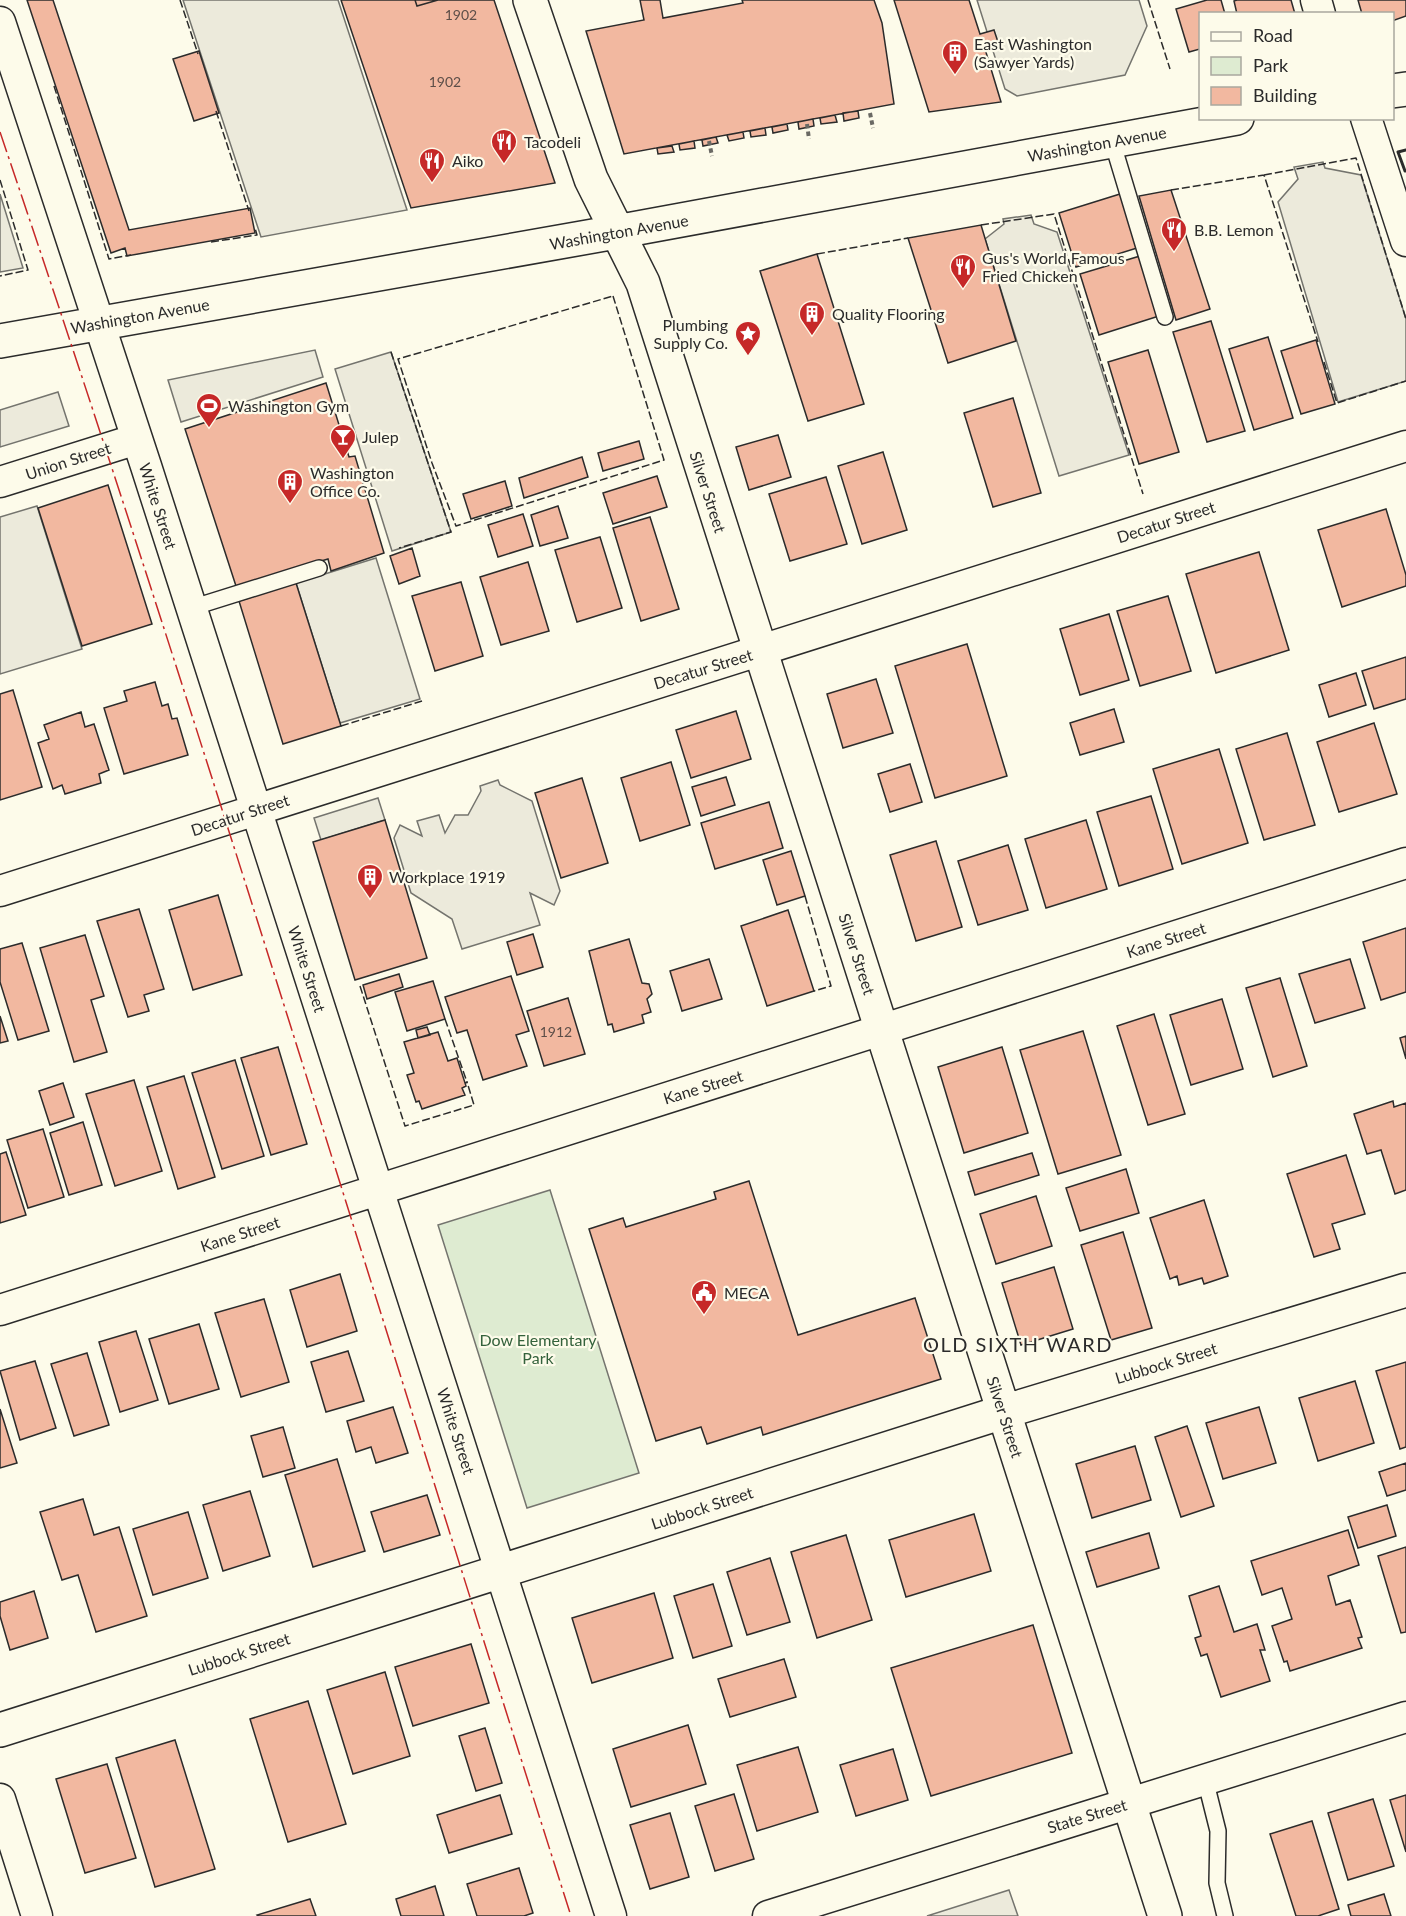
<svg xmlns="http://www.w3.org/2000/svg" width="1406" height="1916" viewBox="0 0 1406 1916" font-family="Lato,sans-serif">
<rect width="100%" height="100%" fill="#fdfbea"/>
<path fill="#deebd1" stroke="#74746e" stroke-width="1.5" d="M550,1190L639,1473L527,1508L438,1225Z"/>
<path fill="#eceadb" stroke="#74746e" stroke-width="1.5" d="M183,0H338L407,210L261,237Z
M977,0H1139L1147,26L1125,75L1017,96L1005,89Z
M1323,162L1325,168L1361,175L1406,319V381L1338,402L1278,202L1298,179L1294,167Z
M0,194L23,268L0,272Z
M1031,215L1034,224L1057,232L1129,455L1059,476L985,239L1004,224L1003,219Z
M315,350L323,377L181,422L168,380Z
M391,352L451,532L392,551L335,369Z
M58,392L69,426L0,447V410Z
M37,506L82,649L0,674V517Z
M376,558L420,699L340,723L296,583Z
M498,780L500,785L532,801L560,891L554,905L530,893L540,925L462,949L452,919L411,893L394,838L400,825L422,836L417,821L439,815L445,833L455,815H468L481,791L480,786Z
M378,798L385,820L321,840L314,818Z
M1009,1890L1018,1916H927Z"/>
<path fill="#f2b8a0" stroke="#2b2b2b" stroke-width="1.5" d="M27,0H53L129,230L250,208L255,233L127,256L125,248L111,253Z
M341,0H415L417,6L438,0H494L555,183L411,208Z
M415,0H438L417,6Z
M640,0H660L663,18L743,3L742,0H874L882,23L894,104L624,154L586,31L644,20Z
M894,0H969L980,34L994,30L999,45L985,49L1001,102L929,112Z
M1207,0H1221L1225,14H1200V49L1189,52L1176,9Z
M1237,0H1291L1295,14H1237L1234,1Z
M1358,0H1406V16L1392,21V14H1362Z
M199,51L219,113L194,121L173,59Z
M858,111L859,118L844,121L843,113Z
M835,115L837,122L821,124L820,118Z
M813,119L814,126L799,129L798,122Z
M787,124L788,130L773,133L772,127Z
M765,128L766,135L751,137L750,131Z
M743,132L744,138L729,141L727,135Z
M716,137L718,143L703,146L702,140Z
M694,141L695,148L680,150L679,144Z
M672,146L674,152L658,154L657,148Z
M1171,190L1210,309L1176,320L1139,196Z
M1120,194L1137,248L1076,267L1059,213Z
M981,225L1016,341L948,363L908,238Z
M817,254L864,404L808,421L760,271Z
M1140,256L1159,316L1099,335L1080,274Z
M1211,321L1245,431L1207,442L1173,332Z
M1268,337L1293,418L1254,430L1229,349Z
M1316,340L1335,404L1301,414L1281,351Z
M1148,350L1179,452L1139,464L1108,362Z
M326,383L349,457L355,456L384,553L331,571L328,559L236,586L185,429Z
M1013,398L1041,493L993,507L964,413Z
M778,435L791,477L749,490L736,447Z
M639,441L644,459L603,471L598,453Z
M883,452L907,530L862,544L838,466Z
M582,457L588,477L524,498L519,478Z
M657,476L667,507L613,524L603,493Z
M826,477L847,544L790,561L769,494Z
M505,481L512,506L471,519L463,494Z
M108,485L152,624L82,646L38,508Z
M558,506L568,538L540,546L531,515Z
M1386,509L1406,575V586L1342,607L1318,530Z
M523,514L533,546L498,557L488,525Z
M650,517L679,609L641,621L613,528Z
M600,537L622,608L577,622L555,550Z
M412,548L420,576L399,584L390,556Z
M1259,552L1289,650L1216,673L1186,574Z
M528,562L549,631L501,645L480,577Z
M461,582L483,656L435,671L412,596Z
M296,583L341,726L283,744L239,601Z
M1168,596L1191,671L1140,686L1117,611Z
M1109,614L1129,680L1080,695L1060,629Z
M967,644L1007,776L935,798L895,666Z
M1406,657V699L1374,709L1362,671Z
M1356,673L1366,705L1329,717L1319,685Z
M876,679L893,733L843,748L827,694Z
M155,682L162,706L168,704L172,719L177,718L188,755L124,774L104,708L127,701L124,691Z
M13,690L42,787L0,800V694Z
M1114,709L1124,742L1080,755L1070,723Z
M736,711L751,759L691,778L676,730Z
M81,712L85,727L94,724L109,770L99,774L101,783L65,794L62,785L53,789L38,743L49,739L44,725Z
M1374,723L1397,794L1339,812L1317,742Z
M1287,733L1315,825L1264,840L1236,749Z
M1219,749L1248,843L1182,864L1153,769Z
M671,762L690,825L640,841L621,778Z
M910,764L922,802L890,812L878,774Z
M726,777L735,805L701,816L692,787Z
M582,778L608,863L561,878L535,793Z
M1151,796L1173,869L1119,886L1097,812Z
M769,802L783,848L715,869L701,823Z
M385,820L427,958L355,980L313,842Z
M1086,820L1107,889L1046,908L1025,839Z
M936,841L962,927L916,941L890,855Z
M1008,845L1028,910L978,925L958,861Z
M791,851L805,896L777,905L763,860Z
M218,895L242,975L193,990L169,910Z
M139,909L164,989L144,995L149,1011L128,1017L97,921Z
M788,910L814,991L767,1006L741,926Z
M1406,928V992L1381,1000L1363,942Z
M533,934L543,967L517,975L507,942Z
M85,935L104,996L91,1000L107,1052L74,1062L40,948Z
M629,939L642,983L649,984L652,994L647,999L651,1012L642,1015L644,1023L614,1032L612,1024L608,1025L589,951Z
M22,943L49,1031L18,1040L0,982V949Z
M709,959L722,999L682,1011L670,971Z
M1350,959L1365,1008L1315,1023L1299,974Z
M399,974L403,987L367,999L363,985Z
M511,976L529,1031L516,1035L527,1066L483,1080L467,1030L457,1033L445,997Z
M1280,978L1307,1066L1273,1077L1246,988Z
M433,981L445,1019L407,1031L395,992Z
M568,998L585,1054L544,1066L527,1011Z
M1222,999L1243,1069L1191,1085L1170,1015Z
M1154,1014L1185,1114L1148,1125L1117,1026Z
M0,1016L8,1041L0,1043Z
M427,1027L430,1035L418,1038L416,1030Z
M1083,1031L1121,1155L1058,1174L1020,1050Z
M438,1032L448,1061L457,1058L466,1086L462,1088L465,1095L422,1109L419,1101L416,1102L407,1075L414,1073L404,1042Z
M1406,1036V1059L1400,1038Z
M278,1047L307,1144L271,1155L241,1058Z
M1002,1047L1028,1133L964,1153L938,1067Z
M235,1060L264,1156L222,1169L192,1073Z
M184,1076L215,1177L178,1189L147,1087Z
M134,1080L162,1171L115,1186L86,1094Z
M63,1083L74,1117L50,1125L39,1091Z
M1393,1101L1394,1107L1406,1103V1190L1395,1194L1381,1150L1367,1154L1354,1114Z
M83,1122L102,1185L69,1195L50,1133Z
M43,1129L64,1197L28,1208L7,1140Z
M6,1152L26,1215L0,1223V1154Z
M1032,1153L1039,1175L975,1195L968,1172Z
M1346,1155L1365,1214L1332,1224L1340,1249L1314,1257L1287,1174Z
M1126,1169L1139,1213L1080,1231L1066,1188Z
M749,1181L798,1335L915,1298L941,1379L763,1435L761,1427L707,1444L701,1427L656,1441L589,1229L623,1218L626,1227L716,1199L714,1192Z
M1036,1196L1052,1246L996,1264L980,1214Z
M1204,1200L1228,1276L1204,1284L1202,1278L1179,1285L1177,1276L1170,1279L1150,1218Z
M1123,1232L1152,1328L1111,1340L1081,1245Z
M1054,1267L1073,1329L1021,1345L1002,1283Z
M340,1274L357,1331L307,1347L290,1290Z
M264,1299L289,1382L241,1397L215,1313Z
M199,1324L219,1389L169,1404L149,1339Z
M136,1331L158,1400L120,1412L99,1342Z
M348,1351L364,1401L326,1412L311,1362Z
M87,1353L109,1425L74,1436L51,1364Z
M35,1361L56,1428L20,1440L0,1371Z
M1406,1362V1447L1400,1449L1376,1371Z
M1355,1381L1374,1443L1318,1461L1299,1398Z
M393,1407L408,1453L376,1463L371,1447L356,1452L347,1421Z
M1259,1407L1276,1463L1223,1479L1206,1423Z
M0,1409L17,1463L0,1468Z
M1187,1426L1214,1506L1181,1517L1155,1437Z
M283,1427L295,1468L263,1477L251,1436Z
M1135,1446L1151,1500L1092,1518L1076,1464Z
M337,1459L365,1551L313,1567L285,1475Z
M1406,1463V1490L1387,1496L1379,1472Z
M250,1491L270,1556L223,1571L203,1505Z
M427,1495L440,1535L384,1552L371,1512Z
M83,1499L94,1535L119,1527L147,1616L96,1632L78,1575L62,1580L40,1512Z
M1387,1505L1396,1536L1358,1548L1348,1517Z
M188,1512L208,1578L153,1595L133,1529Z
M974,1514L991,1571L906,1597L889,1540Z
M1348,1530L1359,1565L1328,1576L1336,1605L1350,1600L1362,1637L1358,1638L1362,1648L1290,1671L1287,1661L1284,1662L1272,1626L1292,1619L1282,1588L1262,1595L1251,1561Z
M1149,1533L1159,1568L1097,1587L1086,1552Z
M846,1535L872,1620L817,1638L791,1552Z
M1406,1547V1632L1401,1633L1378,1556Z
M770,1558L790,1622L747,1635L727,1572Z
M713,1584L732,1646L693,1658L674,1596Z
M1219,1586L1234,1632L1257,1624L1265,1650H1260L1270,1681L1221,1697L1207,1654L1201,1656L1195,1638L1201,1636L1189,1596Z
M34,1591L48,1638L10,1650L0,1616V1602Z
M654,1593L673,1658L592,1683L572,1618Z
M1033,1625L1072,1753L931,1796L891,1668Z
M471,1644L489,1703L413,1726L395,1667Z
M784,1659L796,1697L730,1717L718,1679Z
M385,1672L410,1756L353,1774L327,1690Z
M308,1701L346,1824L288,1842L250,1719Z
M688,1725L706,1784L631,1807L613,1749Z
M485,1728L502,1783L476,1791L459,1736Z
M175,1740L215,1869L155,1887L116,1758Z
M798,1747L818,1812L757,1831L737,1765Z
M893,1749L908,1800L856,1816L840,1765Z
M107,1764L136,1858L85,1873L56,1779Z
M734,1794L754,1859L715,1871L695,1806Z
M500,1795L512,1834L449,1853L437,1815Z
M1406,1795V1852L1390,1800Z
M1373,1799L1394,1866L1348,1880L1328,1813Z
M670,1813L689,1877L650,1889L630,1825Z
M1312,1821L1339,1909L1318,1916H1296L1270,1834Z
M519,1868L533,1913L524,1916H477L467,1884Z
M435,1886L444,1916H401L396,1899Z
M1384,1894L1391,1916H1351L1348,1905Z
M310,1899L316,1916H258L257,1915Z"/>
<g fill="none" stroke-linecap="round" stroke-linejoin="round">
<defs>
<path id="lane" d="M1112,141L1165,317
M191,608L319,568
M1205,1779L1218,1831L1217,1883L1225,1916"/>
<path id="street" d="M1316,0L1320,14
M0,22L146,466L611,1916
M1366,118L1406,241
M0,482L137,439
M0,891L1406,446
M0,1310L1406,863
M0,1799L37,1916
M768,1916L1406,1717"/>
<path id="secondary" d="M530,0L591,179L643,283L1165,1916
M1392,91L1406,89
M0,341L616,232L1237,118
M0,1730L1003,1412L1406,1290"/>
</defs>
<use href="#lane" stroke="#2b2b2b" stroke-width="18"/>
<use href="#street" stroke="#2b2b2b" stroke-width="33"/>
<use href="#secondary" stroke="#2b2b2b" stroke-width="36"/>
<path stroke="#6a6964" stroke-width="4" stroke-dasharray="4.5 3" stroke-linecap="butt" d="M870,113L873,128
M807,124L809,139
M709,141L712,156"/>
<use href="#lane" stroke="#fdfbea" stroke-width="15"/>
<use href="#street" stroke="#fdfbea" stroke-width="30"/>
<use href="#secondary" stroke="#fdfbea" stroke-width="33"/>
<path stroke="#2b2b2b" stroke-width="1.5" stroke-dasharray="8 3" stroke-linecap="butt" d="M180,0L198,54
M1148,0L1170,69
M54,86L109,259L131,255
M216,111L249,211
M1264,175L1356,158L1406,319
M0,180L28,270L0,276
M1171,190L1264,175L1318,342
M981,225L1054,214L1143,494
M211,242L257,235L255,228
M817,254L908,238
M613,296L664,460L456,526L432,463L398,359Z
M391,352L451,532L399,548
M1324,362L1337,403L1406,381
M341,726L422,701
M805,896L831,986L814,991
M360,986L405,1126L474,1105L467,1082
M445,1019L467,1082L465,1083"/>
<path stroke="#2b2b2b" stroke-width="3" d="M1405,171L1398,152L1406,150"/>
<path stroke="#c62828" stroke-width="1.5" stroke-dasharray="21 4.5 3 4.5" stroke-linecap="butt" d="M0,132C201,724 381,1321 571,1916"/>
</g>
<defs>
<symbol id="building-pin" viewBox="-11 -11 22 30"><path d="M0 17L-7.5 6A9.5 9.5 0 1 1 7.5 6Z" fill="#c62828" stroke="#fdfbea"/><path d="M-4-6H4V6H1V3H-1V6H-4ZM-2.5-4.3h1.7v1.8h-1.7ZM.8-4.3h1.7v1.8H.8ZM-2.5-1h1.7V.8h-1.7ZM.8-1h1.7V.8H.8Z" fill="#fff"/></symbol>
<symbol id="restaurant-pin" viewBox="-11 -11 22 30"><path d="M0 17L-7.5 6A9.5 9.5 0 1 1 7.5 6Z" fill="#c62828" stroke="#fdfbea"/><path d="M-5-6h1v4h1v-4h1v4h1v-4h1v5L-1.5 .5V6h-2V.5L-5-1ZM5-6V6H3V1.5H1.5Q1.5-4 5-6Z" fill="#fff"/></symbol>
<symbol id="sight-pin" viewBox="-11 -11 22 30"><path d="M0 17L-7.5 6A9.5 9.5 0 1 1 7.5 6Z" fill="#c62828" stroke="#fdfbea"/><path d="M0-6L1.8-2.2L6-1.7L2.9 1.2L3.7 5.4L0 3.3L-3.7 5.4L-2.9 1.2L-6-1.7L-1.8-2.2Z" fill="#fff"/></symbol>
<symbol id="stadium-pin" viewBox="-11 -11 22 30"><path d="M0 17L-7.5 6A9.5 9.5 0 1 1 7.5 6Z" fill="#c62828" stroke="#fdfbea"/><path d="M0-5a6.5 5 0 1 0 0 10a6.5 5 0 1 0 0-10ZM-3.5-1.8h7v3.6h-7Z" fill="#fff"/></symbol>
<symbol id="bar-pin" viewBox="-11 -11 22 30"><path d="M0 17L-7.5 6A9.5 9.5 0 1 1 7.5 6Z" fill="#c62828" stroke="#fdfbea"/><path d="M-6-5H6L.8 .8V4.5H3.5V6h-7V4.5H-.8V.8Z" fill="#fff"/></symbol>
<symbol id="civic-pin" viewBox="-11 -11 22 30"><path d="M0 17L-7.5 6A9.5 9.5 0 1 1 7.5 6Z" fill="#c62828" stroke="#fdfbea"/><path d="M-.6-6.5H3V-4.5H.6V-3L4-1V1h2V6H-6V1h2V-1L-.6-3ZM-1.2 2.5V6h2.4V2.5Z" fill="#fff"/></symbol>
</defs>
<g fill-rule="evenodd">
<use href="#building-pin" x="940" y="38" width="30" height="40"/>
<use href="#restaurant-pin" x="489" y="127" width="30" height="40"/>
<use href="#restaurant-pin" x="417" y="146" width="30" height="40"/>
<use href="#restaurant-pin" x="1159" y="215" width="30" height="40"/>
<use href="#restaurant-pin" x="948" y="252" width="30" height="40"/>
<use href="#building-pin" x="797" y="299" width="30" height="40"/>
<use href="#sight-pin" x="733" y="319" width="30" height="40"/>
<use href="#stadium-pin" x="194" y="391" width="30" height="40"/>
<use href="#bar-pin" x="328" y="422" width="30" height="40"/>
<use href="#building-pin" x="275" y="467" width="30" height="40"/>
<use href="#building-pin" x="355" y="862" width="30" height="40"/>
<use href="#civic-pin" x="689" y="1278" width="30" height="40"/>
</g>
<g text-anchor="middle" stroke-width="4.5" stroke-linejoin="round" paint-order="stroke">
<g font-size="14" fill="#5d4e48">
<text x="461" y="20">1902</text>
<text x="445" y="87">1902</text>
<text x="556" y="1037">1912</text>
</g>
<g font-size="16" fill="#2b2b2b" stroke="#fdfbea" text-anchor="start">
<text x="974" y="50">East Washington<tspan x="974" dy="18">(Sawyer Yards)</tspan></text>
<text x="524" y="148">Tacodeli</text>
<text x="452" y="167">Aiko</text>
<text x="1194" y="236">B.B. Lemon</text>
<text x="982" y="264">Gus's World Famous<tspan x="982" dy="18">Fried Chicken</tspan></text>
<text x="832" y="320">Quality Flooring</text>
<text x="728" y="331" text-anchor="end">Plumbing<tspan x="728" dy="18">Supply Co.</tspan></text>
<text x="228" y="412">Washington Gym</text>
<text x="362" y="443">Julep</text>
<text x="310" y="479">Washington<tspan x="310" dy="18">Office Co.</tspan></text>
<text x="389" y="883">Workplace 1919</text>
<text x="724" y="1299">MECA</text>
</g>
<g font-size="16" fill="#2b2b2b" stroke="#fdfbea">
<text transform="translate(1097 144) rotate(-10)" y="6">Washington Avenue</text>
<text transform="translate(619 232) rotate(-10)" y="6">Washington Avenue</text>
<text transform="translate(140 316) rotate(-10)" y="6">Washington Avenue</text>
<text transform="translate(68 461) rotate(-18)" y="6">Union Street</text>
<text transform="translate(708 492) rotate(72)" y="6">Silver Street</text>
<text transform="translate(158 506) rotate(72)" y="6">White Street</text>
<text transform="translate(1166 522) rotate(-18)" y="6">Decatur Street</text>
<text transform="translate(703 669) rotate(-17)" y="6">Decatur Street</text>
<text transform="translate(240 815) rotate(-18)" y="6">Decatur Street</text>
<text transform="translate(1166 940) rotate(-18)" y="6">Kane Street</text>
<text transform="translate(857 954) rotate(72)" y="6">Silver Street</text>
<text transform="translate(307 969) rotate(72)" y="6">White Street</text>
<text transform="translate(703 1087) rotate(-17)" y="6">Kane Street</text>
<text transform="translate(240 1234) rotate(-18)" y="6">Kane Street</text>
<text transform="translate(1166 1363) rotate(-17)" y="6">Lubbock Street</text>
<text transform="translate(1005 1417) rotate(72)" y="6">Silver Street</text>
<text transform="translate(456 1431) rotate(72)" y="6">White Street</text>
<text transform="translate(702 1508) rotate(-18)" y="6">Lubbock Street</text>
<text transform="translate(239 1654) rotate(-18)" y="6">Lubbock Street</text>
<text transform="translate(1087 1816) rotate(-17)" y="6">State Street</text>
</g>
<g font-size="16" fill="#34623c" stroke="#fdfbea">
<text x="538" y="1346">Dow Elementary<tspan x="538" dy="18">Park</tspan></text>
</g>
<g font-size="20" letter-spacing="1.5" fill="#2b2b2b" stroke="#fdfbea">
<text x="1018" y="1352">OLD SIXTH WARD</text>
</g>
</g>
<rect x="1199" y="12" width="195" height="108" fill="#fdfbea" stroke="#a9a89e" stroke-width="1.5"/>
<rect x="1211" y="32" width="30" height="9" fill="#fdfbea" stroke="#a9a89e" stroke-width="1.5"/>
<text x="1253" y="42" font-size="18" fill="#2b2b2b">Road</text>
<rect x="1211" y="57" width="30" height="18" fill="#deebd1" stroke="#a9a89e" stroke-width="1.5"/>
<text x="1253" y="72" font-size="18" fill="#2b2b2b">Park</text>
<rect x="1211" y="87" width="30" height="18" fill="#f2b8a0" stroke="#a9a89e" stroke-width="1.5"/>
<text x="1253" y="102" font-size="18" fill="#2b2b2b">Building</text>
</svg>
